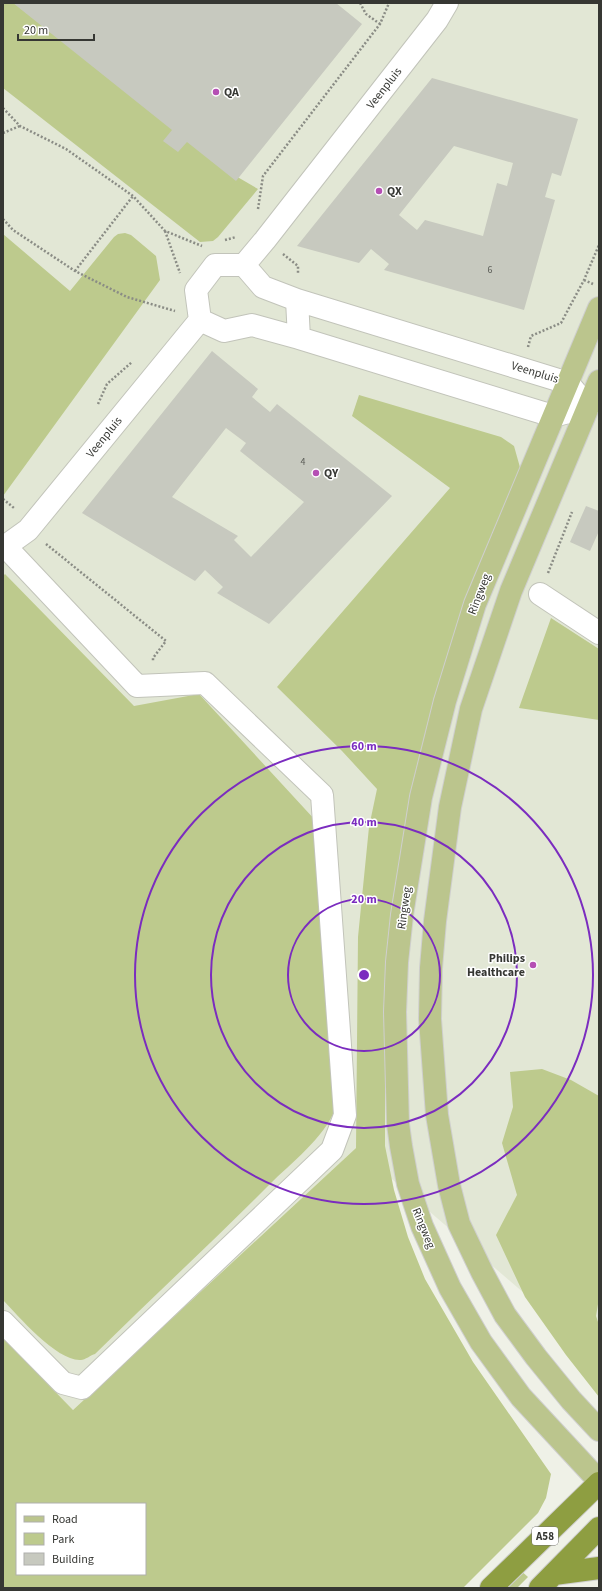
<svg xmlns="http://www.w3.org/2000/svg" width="602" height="1591" viewBox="0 0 602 1591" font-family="'Source Sans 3',sans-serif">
<rect width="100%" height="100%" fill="#eff1e7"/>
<path fill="#e2e7d5" d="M3,3H599V1358L356,1148L73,1410L3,1338Z"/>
<path fill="#bdca8d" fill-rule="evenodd" d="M3,3H14L222,168L258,189L218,237L213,241L200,242L3,88Z
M125,233L131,235L156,256L160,280L3,496V234L70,291L114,237L118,234Z
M359,395L501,437L514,446L521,471L439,697L385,1059V1146L394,1190L408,1237L425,1279L473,1362L551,1474L546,1498L538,1513L463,1588H3V1338L73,1410L356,1148L358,937L369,827L377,789L342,751L277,687L450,488L352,416ZM17,1504H145V1574H17Z
M5,574L134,706L199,694L316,821L336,1108C323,1139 292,1162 269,1185C212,1242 153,1297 95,1354C91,1355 85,1360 81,1360C58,1362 18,1316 3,1300V576Z
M551,618L599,649V720L519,708Z
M542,1069L571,1080L599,1096V1298L596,1316L599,1325V1397L566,1355L525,1297L496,1235L517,1195L502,1143L513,1107L510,1072Z
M519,1569L528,1577L517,1588H499Z"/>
<path fill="#c7c9bf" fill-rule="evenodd" d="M13,3H336L362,24L236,181L187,142L178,152L163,141L172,130Z
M432,78L578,119L561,176L552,173L545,197L555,200L524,310L384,270L389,264L371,249L359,263L297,246ZM454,146L513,163L507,186L497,183L483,236L425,220L417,230L399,215Z
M212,351L258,389L252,397L270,412L277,404L392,496L269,624L217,593L223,587L205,570L195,581L82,513ZM226,428L246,443L240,451L304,502L251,557L234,540L238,536L172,497Z
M586,506L599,511V531L590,551L570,542Z"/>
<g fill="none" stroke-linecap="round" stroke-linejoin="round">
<defs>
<path id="minor" d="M244,265L265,240L437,20L447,3
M200,320L224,331L252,325L299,338L297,300
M3,548L28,530L200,320L196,290L215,265H244L263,287L297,300L568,383L588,407L553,416L299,338
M540,594L599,633
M3,1322L63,1383L82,1388L332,1150L345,1115L322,795L205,683L137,686L5,546"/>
<path id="major" d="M599,308L475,604L445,701L421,797L402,915L397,962L395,1012L398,1124L401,1146L408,1184L422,1226L450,1288L481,1342L521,1397L599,1481
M599,381L511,591L471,709L450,807L435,921L431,968L430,1019L437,1115L449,1185L459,1224L482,1272L505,1315L536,1357L571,1400L599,1430"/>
<path id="highway" d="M554,1574L599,1568
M491,1588L599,1483
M540,1588L599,1528"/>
</defs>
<use href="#minor" stroke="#c2c4ba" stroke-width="24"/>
<use href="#major" stroke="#cfcfce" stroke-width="24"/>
<use href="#highway" stroke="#cfcfce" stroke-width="24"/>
<path stroke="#8a8c85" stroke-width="2.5" stroke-dasharray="2 2" stroke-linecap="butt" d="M360,3L366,14L380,24
M3,108L20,126L66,149L133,196L165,231L202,246
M3,133L20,126
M258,209L263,176L380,24L389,3
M3,219L13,230L75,271L127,297L175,311
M165,231L180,273
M225,240L236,237
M283,254L298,266V274
M75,271L133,196
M584,280L593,284
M528,347L531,336L561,323L584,280L599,245
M98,404L107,384L132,362
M3,499L14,508
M46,544L166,641L153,658V662
M548,573L572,512"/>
<use href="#minor" stroke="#fff" stroke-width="22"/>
<use href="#major" stroke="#bbc58d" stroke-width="22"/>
<use href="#highway" stroke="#8e9e41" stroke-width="22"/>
</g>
<g fill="none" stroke="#7b2cbf" stroke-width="2">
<circle cx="364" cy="975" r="76"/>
<circle cx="364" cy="975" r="153"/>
<circle cx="364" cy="975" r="229"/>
</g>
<g fill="#b54fb4" stroke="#fff" stroke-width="1.5">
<circle cx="216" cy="92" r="4"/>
<circle cx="379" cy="191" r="4"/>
<circle cx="316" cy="473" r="4"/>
<circle cx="533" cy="965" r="4"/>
</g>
<g text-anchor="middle" stroke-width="3" stroke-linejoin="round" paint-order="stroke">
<g font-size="10" fill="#5a5c56">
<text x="490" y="273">6</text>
<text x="303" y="465">4</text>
</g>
<rect fill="#fff" stroke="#727370" stroke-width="1" x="532" y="1527" width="26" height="18" rx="3"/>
<g font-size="11" font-weight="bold" fill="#363733">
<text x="545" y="1540">A58</text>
</g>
<g font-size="12" fill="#363733" stroke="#fff">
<text transform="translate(384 88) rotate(-52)" y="4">Veenpluis</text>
<text transform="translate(535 372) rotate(17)" y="4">Veenpluis</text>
<text transform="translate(104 437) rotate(-51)" y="4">Veenpluis</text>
<text transform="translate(479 594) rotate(-69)" y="4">Ringweg</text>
<text transform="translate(404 908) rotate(-82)" y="4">Ringweg</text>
<text transform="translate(424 1228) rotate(68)" y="4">Ringweg</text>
</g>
<g font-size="12" font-weight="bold" fill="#363733" stroke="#fff" text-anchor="start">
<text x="224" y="96">QA</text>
<text x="387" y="195">QX</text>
<text x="324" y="477">QY</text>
<text x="525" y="962" text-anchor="end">Philips<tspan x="525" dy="14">Healthcare</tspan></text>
</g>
</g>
<circle cx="364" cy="975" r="6" fill="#7b2cbf" stroke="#fff" stroke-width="2"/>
<g font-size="12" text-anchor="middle" font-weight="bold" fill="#7b2cbf" stroke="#fff" stroke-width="3" stroke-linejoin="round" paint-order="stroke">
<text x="364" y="750">60 m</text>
<text x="364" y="826">40 m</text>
<text x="364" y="903">20 m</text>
</g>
<rect width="602" height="1591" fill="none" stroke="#363733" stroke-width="8"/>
<rect x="16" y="1503" width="130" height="72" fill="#ffffff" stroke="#afafad"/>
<rect x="24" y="1516" width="20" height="6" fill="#bbc58d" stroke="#afafad"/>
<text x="52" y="1523" font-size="12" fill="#363733">Road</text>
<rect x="24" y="1533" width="20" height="12" fill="#bdca8d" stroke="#afafad"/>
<text x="52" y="1543" font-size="12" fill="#363733">Park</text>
<rect x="24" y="1553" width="20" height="12" fill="#c7c9bf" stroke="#afafad"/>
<text x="52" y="1563" font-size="12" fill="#363733">Building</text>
<path d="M18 34v6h76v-6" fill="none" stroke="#363733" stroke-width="2"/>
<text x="24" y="34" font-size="12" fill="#363733" stroke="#ffffff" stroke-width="3" paint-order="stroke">20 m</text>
</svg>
